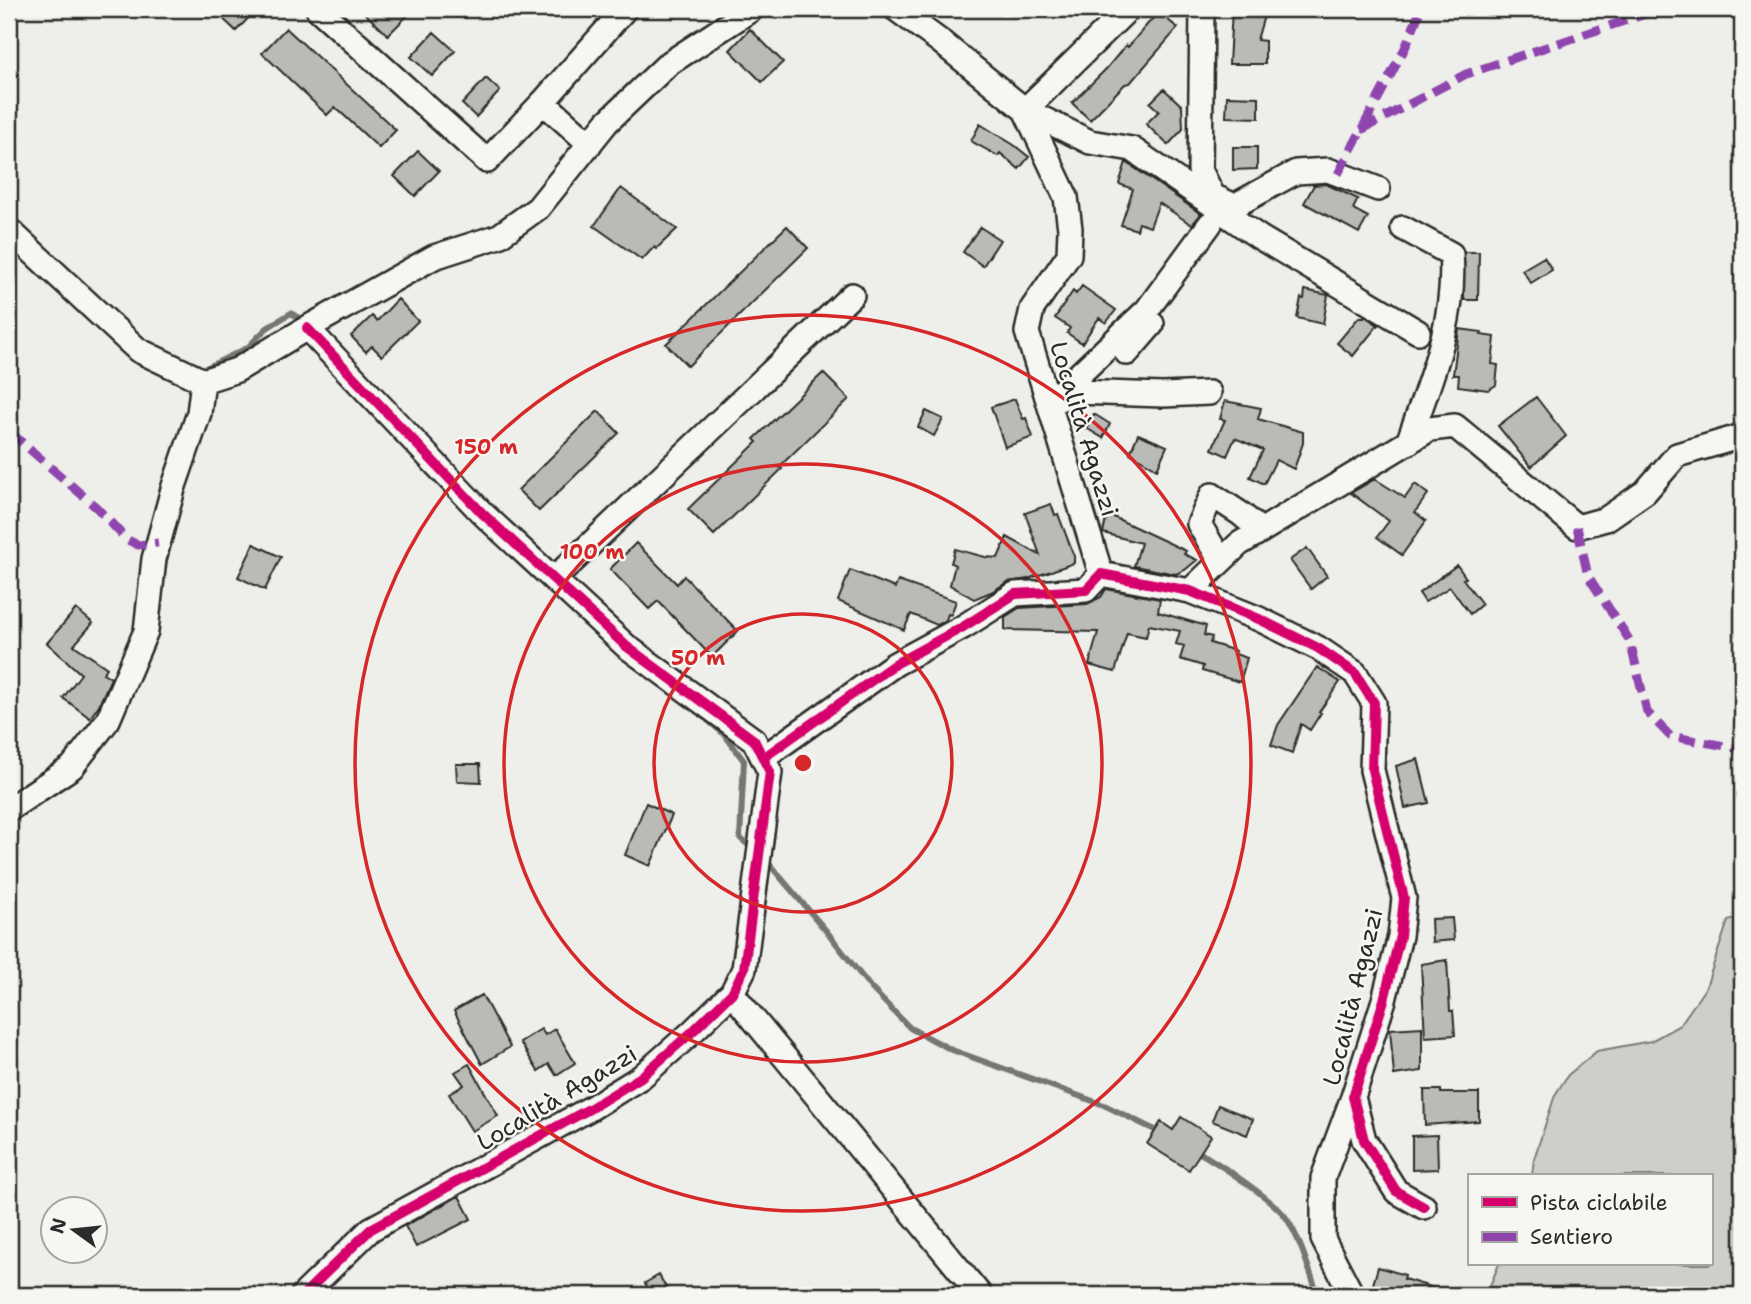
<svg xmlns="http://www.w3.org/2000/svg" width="1751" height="1304" viewBox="0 0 1751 1304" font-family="'Shantell Sans',sans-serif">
<rect width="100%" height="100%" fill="#eeeeea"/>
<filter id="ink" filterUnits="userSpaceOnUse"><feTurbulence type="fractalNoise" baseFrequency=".0143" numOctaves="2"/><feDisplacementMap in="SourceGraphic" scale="14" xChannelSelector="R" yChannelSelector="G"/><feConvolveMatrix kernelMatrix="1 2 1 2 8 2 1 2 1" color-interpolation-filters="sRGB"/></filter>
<g filter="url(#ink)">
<path fill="#cececa" stroke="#7c7c7a" stroke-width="2" d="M1742,917V1295H1486L1499,1264H1711V1176H1532L1534,1159L1555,1095L1568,1075L1597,1051L1651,1041L1680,1025L1706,987L1728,921Z"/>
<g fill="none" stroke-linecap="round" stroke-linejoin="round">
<path stroke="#757573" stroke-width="6" d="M202,370L247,348L267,328L291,313L307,323
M704,717L725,735L744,761L740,838L753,849
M764,858L828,933L871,988L910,1028L952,1050L1104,1105L1161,1133
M1195,1150C1215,1161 1276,1201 1287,1219C1301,1241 1309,1270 1318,1295"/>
</g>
<path fill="#babab7" stroke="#2b2b2b" stroke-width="2" d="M213,9H257L236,31Z
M360,9H414L388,35Z
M1232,9H1266L1257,40L1265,41V64H1229Z
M1158,12L1178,28L1130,83L1125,84L1090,120L1072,103L1107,68L1126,45L1128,47Z
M286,28L396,130L379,148L335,107L327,115L262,53Z
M750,29L783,62L762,82L730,50Z
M434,32L455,51L432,76L411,57Z
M486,78L500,91L476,117L462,104Z
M1164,89L1182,106L1183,129L1168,145L1146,124L1159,111L1150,103Z
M1227,96L1259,97V118L1226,117Z
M980,124L1014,145L1029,157L1019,169L1000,153L998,156L971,141Z
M1233,147H1257V169L1233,170Z
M418,151L439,171L415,196L394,176Z
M1126,162L1201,214L1192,225L1159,203L1150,227L1139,223L1137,230L1121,225L1133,189L1119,184Z
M1326,184L1358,199L1353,209L1368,217L1359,233L1304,203L1314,185Z
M621,188L677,229L656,249L654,247L642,260L594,226Z
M787,226L808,248L688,366L666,344Z
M980,227L1000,240L983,266L963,252Z
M1464,252H1479L1478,300H1464Z
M1544,257L1552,270L1531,283L1522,270Z
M1082,286L1116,310L1106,323L1099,318L1082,343L1067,333L1070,328L1055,318L1073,291L1076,294Z
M1305,290L1328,295L1323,324L1297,318L1301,298L1304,299Z
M398,299L418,321L382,356L372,346L366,352L351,336L372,316L377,321Z
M1359,317H1366L1378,325L1353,356L1337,343Z
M1459,329L1482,332L1481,335L1495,337L1492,364L1498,365L1496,385L1488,390L1458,386L1459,375H1453Z
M823,373L849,399L779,467L782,469L714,535L688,509L757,442L754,439Z
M1536,397L1566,436L1531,467L1498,426Z
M1015,399L1023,419L1026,418L1033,437L1005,447L991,407Z
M1225,401L1261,408L1258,419L1303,432V443L1294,469L1276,460L1264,484L1250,477L1263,450L1235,438L1227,456L1212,449L1225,420L1220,419Z
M598,411L619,433L539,511L518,490Z
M926,411L943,419L934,436L918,427Z
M1094,414L1110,424L1103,438L1086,428Z
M1138,434L1167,446L1157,469L1130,453Z
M1375,479L1405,498L1415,484L1428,494L1415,512L1426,521L1402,555L1377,537L1389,521L1351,493Z
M1051,504L1055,515L1058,514L1074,556V563L1028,579L1008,582L991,592L974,599L950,585L955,565L951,563L955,549L985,557L998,558L1007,537L1040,555L1025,513Z
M1107,514L1186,551L1184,554L1197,560L1185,570L1176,574L1134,566L1141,543L1103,533Z
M636,543L677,584L684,576L738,631L712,657L658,601L649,609L610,569Z
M254,544L281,557L265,590L238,577Z
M1307,548L1327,576L1311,589L1290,560Z
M1457,565L1466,578L1463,579L1482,604L1470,614L1450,587L1425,602L1419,593Z
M850,570L895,588L898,581L956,601L951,615L948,614L946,620L937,625L911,614L904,630L838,601Z
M1106,589L1160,599L1158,612L1206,626L1204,635L1212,637L1210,643L1236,651L1235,654L1247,658L1240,682L1202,671L1203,666L1180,659L1184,646L1176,644L1180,631L1149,625L1146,637L1127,633L1115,672L1089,665L1098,632L1005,630V617L1019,608L1087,604L1101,597Z
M76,609L93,623L74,645L107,668L103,673L111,678L99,705L90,718L63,698L81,674L47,643Z
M1317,667L1340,682L1319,712L1321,713L1310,730L1301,724L1292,753L1271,745L1278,725Z
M1418,759L1429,803L1405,808L1396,766Z
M456,764H480L481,782L457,781Z
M646,803L672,815L650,866L625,855Z
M1452,918L1454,940L1432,942L1431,919Z
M1447,960L1450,1011H1453L1455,1035L1425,1037L1421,964Z
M482,995L510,1047L482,1064L454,1011Z
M1422,1027V1071L1394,1075L1390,1029Z
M541,1029L545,1035L555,1029L575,1063L556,1075L549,1064L538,1071L520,1042Z
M469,1064L498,1116L472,1131L449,1094L464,1085L455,1072Z
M1424,1090H1441V1093H1479V1121L1425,1125Z
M1218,1105L1253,1119L1247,1135L1212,1121Z
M1181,1117L1211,1136L1189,1170L1147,1144L1161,1122L1173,1130Z
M1437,1135L1438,1169L1412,1170V1136Z
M459,1196L471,1219L416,1247L405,1226Z
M1378,1267L1405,1275L1404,1279L1444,1291L1443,1295H1370Z
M659,1275L670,1295H652L645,1283Z"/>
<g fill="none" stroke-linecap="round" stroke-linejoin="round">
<defs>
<path id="minor" d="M318,9L487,161L543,102L590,144
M896,9L941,42L1025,110L1066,197L1070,229L1069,255L1032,309L1027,332L1101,574
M1128,9L1025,110L1090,142L1132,149L1259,237L1418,332
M1202,9L1200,170L1213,196L1234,206L1296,172L1328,170L1378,189
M543,102L625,9
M1403,228L1451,254C1457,319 1429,383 1408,443
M9,230L138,350L203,381L237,370L307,328L434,257L499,236L538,208L607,122L668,64L752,9
M1127,353L1152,324
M1055,401L1075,392L1163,395L1209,393
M1049,403L1147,310L1210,224
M1221,561L1199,524L1212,495L1241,514L1261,531
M554,579L852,295
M1190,591L1239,544L1430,429L1455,426L1577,527L1606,519L1645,492L1677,455L1742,436
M763,758L895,664L963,627L1015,594L1086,590L1101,574L1190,591L1259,619L1318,648L1355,673L1374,703L1372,770L1404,898L1400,936L1384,1000L1353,1097L1364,1140L1396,1191L1424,1207
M9,809L72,767L108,720L146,631L154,559L173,489L199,413L203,381
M732,993L980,1295
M303,1295L371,1229L591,1108L641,1077L691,1033L732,993L744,969L770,772L754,740L626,646L482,513L307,328
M1352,1295L1323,1239V1178L1353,1097"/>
</defs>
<use href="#minor" stroke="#2b2b2b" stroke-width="28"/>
<use href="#minor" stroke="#f6f6f2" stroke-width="23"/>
<path stroke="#8e44ad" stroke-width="9" stroke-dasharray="18 9" stroke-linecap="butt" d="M1733,9H1742
M1361,130L1466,74L1660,9
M1338,174L1405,48L1421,9
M9,431L97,508L126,539L138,545L158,543
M1577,527L1588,576L1630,641L1647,712L1670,736L1742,749
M1351,1295V1293"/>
<defs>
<path id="cycleway" d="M763,758L895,664L963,627L1015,594L1086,590L1101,574L1190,591L1259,619L1318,648L1355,673L1374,703L1372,770L1404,898L1400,936L1384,1000L1353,1097L1364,1140L1396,1191L1424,1207
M303,1295L371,1229L591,1108L641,1077L691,1033L732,993L744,969L770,772L754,740L626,646L482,513L307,328"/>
</defs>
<use href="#cycleway" stroke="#f6f6f2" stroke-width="15"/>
<use href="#cycleway" stroke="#d6006c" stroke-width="10"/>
</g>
</g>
<g fill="none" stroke="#d62828" stroke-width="3.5">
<circle cx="803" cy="763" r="149"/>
<circle cx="803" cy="763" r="299"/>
<circle cx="803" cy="763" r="448"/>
</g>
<g text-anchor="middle" stroke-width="5" stroke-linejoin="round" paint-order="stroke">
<g font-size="24" fill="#2b2b2b" stroke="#f6f6f2">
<text transform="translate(1084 429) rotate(73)" y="8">Località Agazzi</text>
<text transform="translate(1353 997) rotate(-76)" y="8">Località Agazzi</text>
<text transform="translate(557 1098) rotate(-31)" y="8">Località Agazzi</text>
</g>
</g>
<circle cx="803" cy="763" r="10" fill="#d62828" stroke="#f6f6f2" stroke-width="3.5"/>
<g font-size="21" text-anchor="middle" font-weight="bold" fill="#d62828" stroke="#f6f6f2" stroke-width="5" stroke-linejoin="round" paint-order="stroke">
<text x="486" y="454">150 m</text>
<text x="592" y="559">100 m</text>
<text x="698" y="665">50 m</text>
</g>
<rect width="1751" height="1304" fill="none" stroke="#f6f6f2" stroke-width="35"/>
<rect x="18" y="18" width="1716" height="1269" fill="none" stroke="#2b2b2b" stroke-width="2.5" filter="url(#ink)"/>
<rect x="1468" y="1174" width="245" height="91" fill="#f6f6f2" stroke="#a5a5a2" stroke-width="2"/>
<rect x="1482" y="1197" width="35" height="10" fill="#d6006c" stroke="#a5a5a2" stroke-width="2"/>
<text x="1530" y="1210" font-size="21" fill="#2b2b2b">Pista ciclabile</text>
<rect x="1482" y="1232" width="35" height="10" fill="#8e44ad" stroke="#a5a5a2" stroke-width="2"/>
<text x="1530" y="1244" font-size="21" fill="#2b2b2b">Sentiero</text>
<g transform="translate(74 1230) rotate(285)"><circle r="33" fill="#f6f6f2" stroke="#a5a5a2" stroke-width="2"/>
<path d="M0-5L12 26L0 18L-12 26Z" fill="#2b2b2b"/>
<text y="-10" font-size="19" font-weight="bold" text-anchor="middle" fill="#2b2b2b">N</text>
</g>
</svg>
